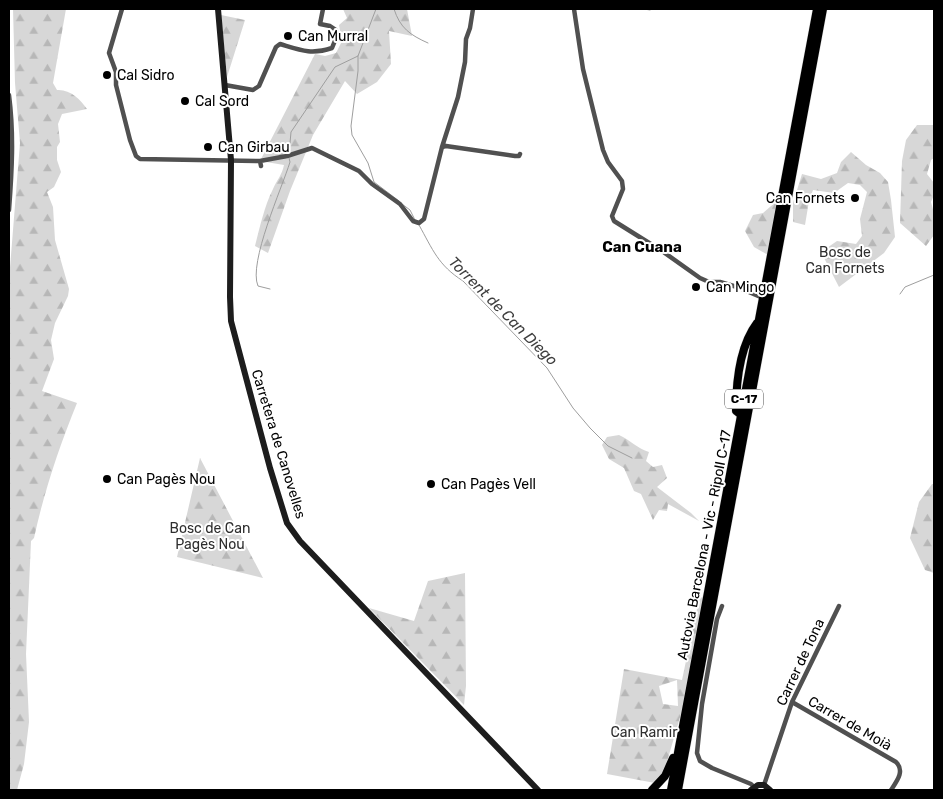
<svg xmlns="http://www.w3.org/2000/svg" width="943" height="799" viewBox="0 0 943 799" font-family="Rubik,sans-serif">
<defs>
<pattern id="forest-firs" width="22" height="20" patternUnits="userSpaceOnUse" patternTransform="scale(1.25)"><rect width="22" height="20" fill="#d7d7d7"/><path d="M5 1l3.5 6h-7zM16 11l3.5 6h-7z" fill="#b7b7b7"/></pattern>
</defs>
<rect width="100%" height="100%" fill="#fff"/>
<path fill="url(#forest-firs)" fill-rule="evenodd" d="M13,9H66L53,83L57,90C70,89 80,99 87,109L62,114L58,124L60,142L57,147V160L61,172L54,187L47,192L53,207L55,240L69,289L68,296L55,323L51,340L54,359L42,391L77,403C59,447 44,492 34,538L31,541L26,654L29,722L24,764L17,790H9V280L20,143L15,83Z
M343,9H407L412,36L389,31L391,64L377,82L357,94L345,81L313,135L290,191L268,253L255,246C260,227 264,207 273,189C277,180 282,175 284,165L260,161L315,54L325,56L336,53L342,41L339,25L347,18Z
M221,15L245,20L227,77Z
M917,125H934V158L931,160L927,174L934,183V195L931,202L934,213V235L926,246L900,223L902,161L906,140Z
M851,152L866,165L880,173L888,182L891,200L895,237L884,253L839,287L821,252L837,241L856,244L862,236L860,219L867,192L860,185L848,183L834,193L813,190L809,201L805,225L793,222V203L802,174L821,179L837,173L841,162Z
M778,200L768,255L754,247L745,231L753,215L763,213Z
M619,435C630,440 638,449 649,452L646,461L653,467L662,465L667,478L657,487L691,513L699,521L668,504L667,511L659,510L653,520L641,494L634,491L624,468L609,459L602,445L607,437Z
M200,458L263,578L177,557Z
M932,484H934V573L925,570L910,538L919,502Z
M465,573L466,686L464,705L369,608L414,621L428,581Z
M704,596L683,707L664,772L655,783L607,774L624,669L682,680L699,599ZM677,680L678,706L663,704L659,686Z"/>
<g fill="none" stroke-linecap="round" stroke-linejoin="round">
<path stroke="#9e9e9e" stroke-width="1" d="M394,9C400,28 410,35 428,43
M644,9L650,10
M358,56V71L351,126L352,135L368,163L374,182L399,201
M289,154L291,132L335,67L358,56L376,9
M402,204L410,210L415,220
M419,225C433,250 438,265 463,281L547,368L573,408L590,428L608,446L632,458
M270,289L258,286C248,263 282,188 290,162L289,158
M900,294L905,287L934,275"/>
<defs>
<path id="highway" d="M741,415L736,411C736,382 739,347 757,323
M652,790L665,776L673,758
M671,790L817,9
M678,790L823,9"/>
</defs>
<use href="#highway" stroke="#dbdbdb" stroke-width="9"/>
<path stroke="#505050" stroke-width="4.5" d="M122,9L109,53L116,72V85L130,140L136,156L140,159L260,161L261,166
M574,9L583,69L603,150L608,162L622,181L623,189L612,216L614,221L662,251L700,278L709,282H720L737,287L763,298
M225,85L253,90L259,86L276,47L280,44C300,50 311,55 332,48L336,38V30L330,26L320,24L323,9
M9,95C14,134 12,171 9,210
M442,147L446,146L515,156H519L520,154
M260,161L287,156L312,148L359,171L372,184L400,204L413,221L419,223L424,219L442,147L458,97L465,62L466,39L470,28L473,9
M722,606L717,619L702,704L697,753L700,761L712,768L751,784L754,787
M792,702L896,762C905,771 897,781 891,790
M764,785L792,702L839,606"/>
<path stroke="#1d1d1d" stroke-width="6" d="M218,9L231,160L230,297L231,321L270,468L287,523L300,541L538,790
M751,790L758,785H764L770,790"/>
<use href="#highway" stroke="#000" stroke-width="8"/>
</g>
<g fill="#000" stroke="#fff" stroke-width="2">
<circle cx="288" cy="36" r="5"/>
<circle cx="107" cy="75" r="5"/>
<circle cx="185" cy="101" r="5"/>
<circle cx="208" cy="147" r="5"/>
<circle cx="855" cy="198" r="5"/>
<circle cx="696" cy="287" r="5"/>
<circle cx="107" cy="479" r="5"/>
<circle cx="431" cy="484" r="5"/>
</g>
<g text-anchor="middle" stroke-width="4" stroke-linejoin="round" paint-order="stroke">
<rect fill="#fff" stroke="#4c4c4c" stroke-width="1" x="725" y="389.5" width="38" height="19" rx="4"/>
<g font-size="12" font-weight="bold" fill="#000">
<text x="744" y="403">C-17</text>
</g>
<g font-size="14" fill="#000" stroke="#fff" text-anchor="start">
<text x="298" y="41">Can Murral</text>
<text x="117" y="80">Cal Sidro</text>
<text x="195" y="106">Cal Sord</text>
<text x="218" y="152">Can Girbau</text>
<text x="845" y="203" text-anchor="end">Can Fornets</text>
<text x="706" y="292">Can Mingo</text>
<text x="117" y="484">Can Pagès Nou</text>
<text x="441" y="489">Can Pagès Vell</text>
</g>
<g font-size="14" fill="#2e2e2e" stroke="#fff">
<text x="845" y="257">Bosc de<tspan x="845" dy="16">Can Fornets</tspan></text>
<text x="210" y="533">Bosc de Can<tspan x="210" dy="16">Pagès Nou</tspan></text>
<text x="644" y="737">Can Ramir</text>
</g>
<g font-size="14" fill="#000" stroke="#fff">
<text transform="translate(279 444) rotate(73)" y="5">Carretera de Canovelles</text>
<text transform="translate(704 545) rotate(-79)" y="5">Autovia Barcelona - Vic - Ripoll C-17</text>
<text transform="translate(800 662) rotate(-65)" y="5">Carrer de Tona</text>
<text transform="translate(850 723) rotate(30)" y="5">Carrer de Moià</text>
</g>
<g font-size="15" font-weight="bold" fill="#000" stroke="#fff">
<text x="642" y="252">Can Cuana</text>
</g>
<g font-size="15" font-style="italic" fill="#3f3f3f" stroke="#fff">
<text transform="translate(503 311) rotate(45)" y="5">Torrent de Can Diego</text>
</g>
</g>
<rect width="943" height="799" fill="none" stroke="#000000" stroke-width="20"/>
</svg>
